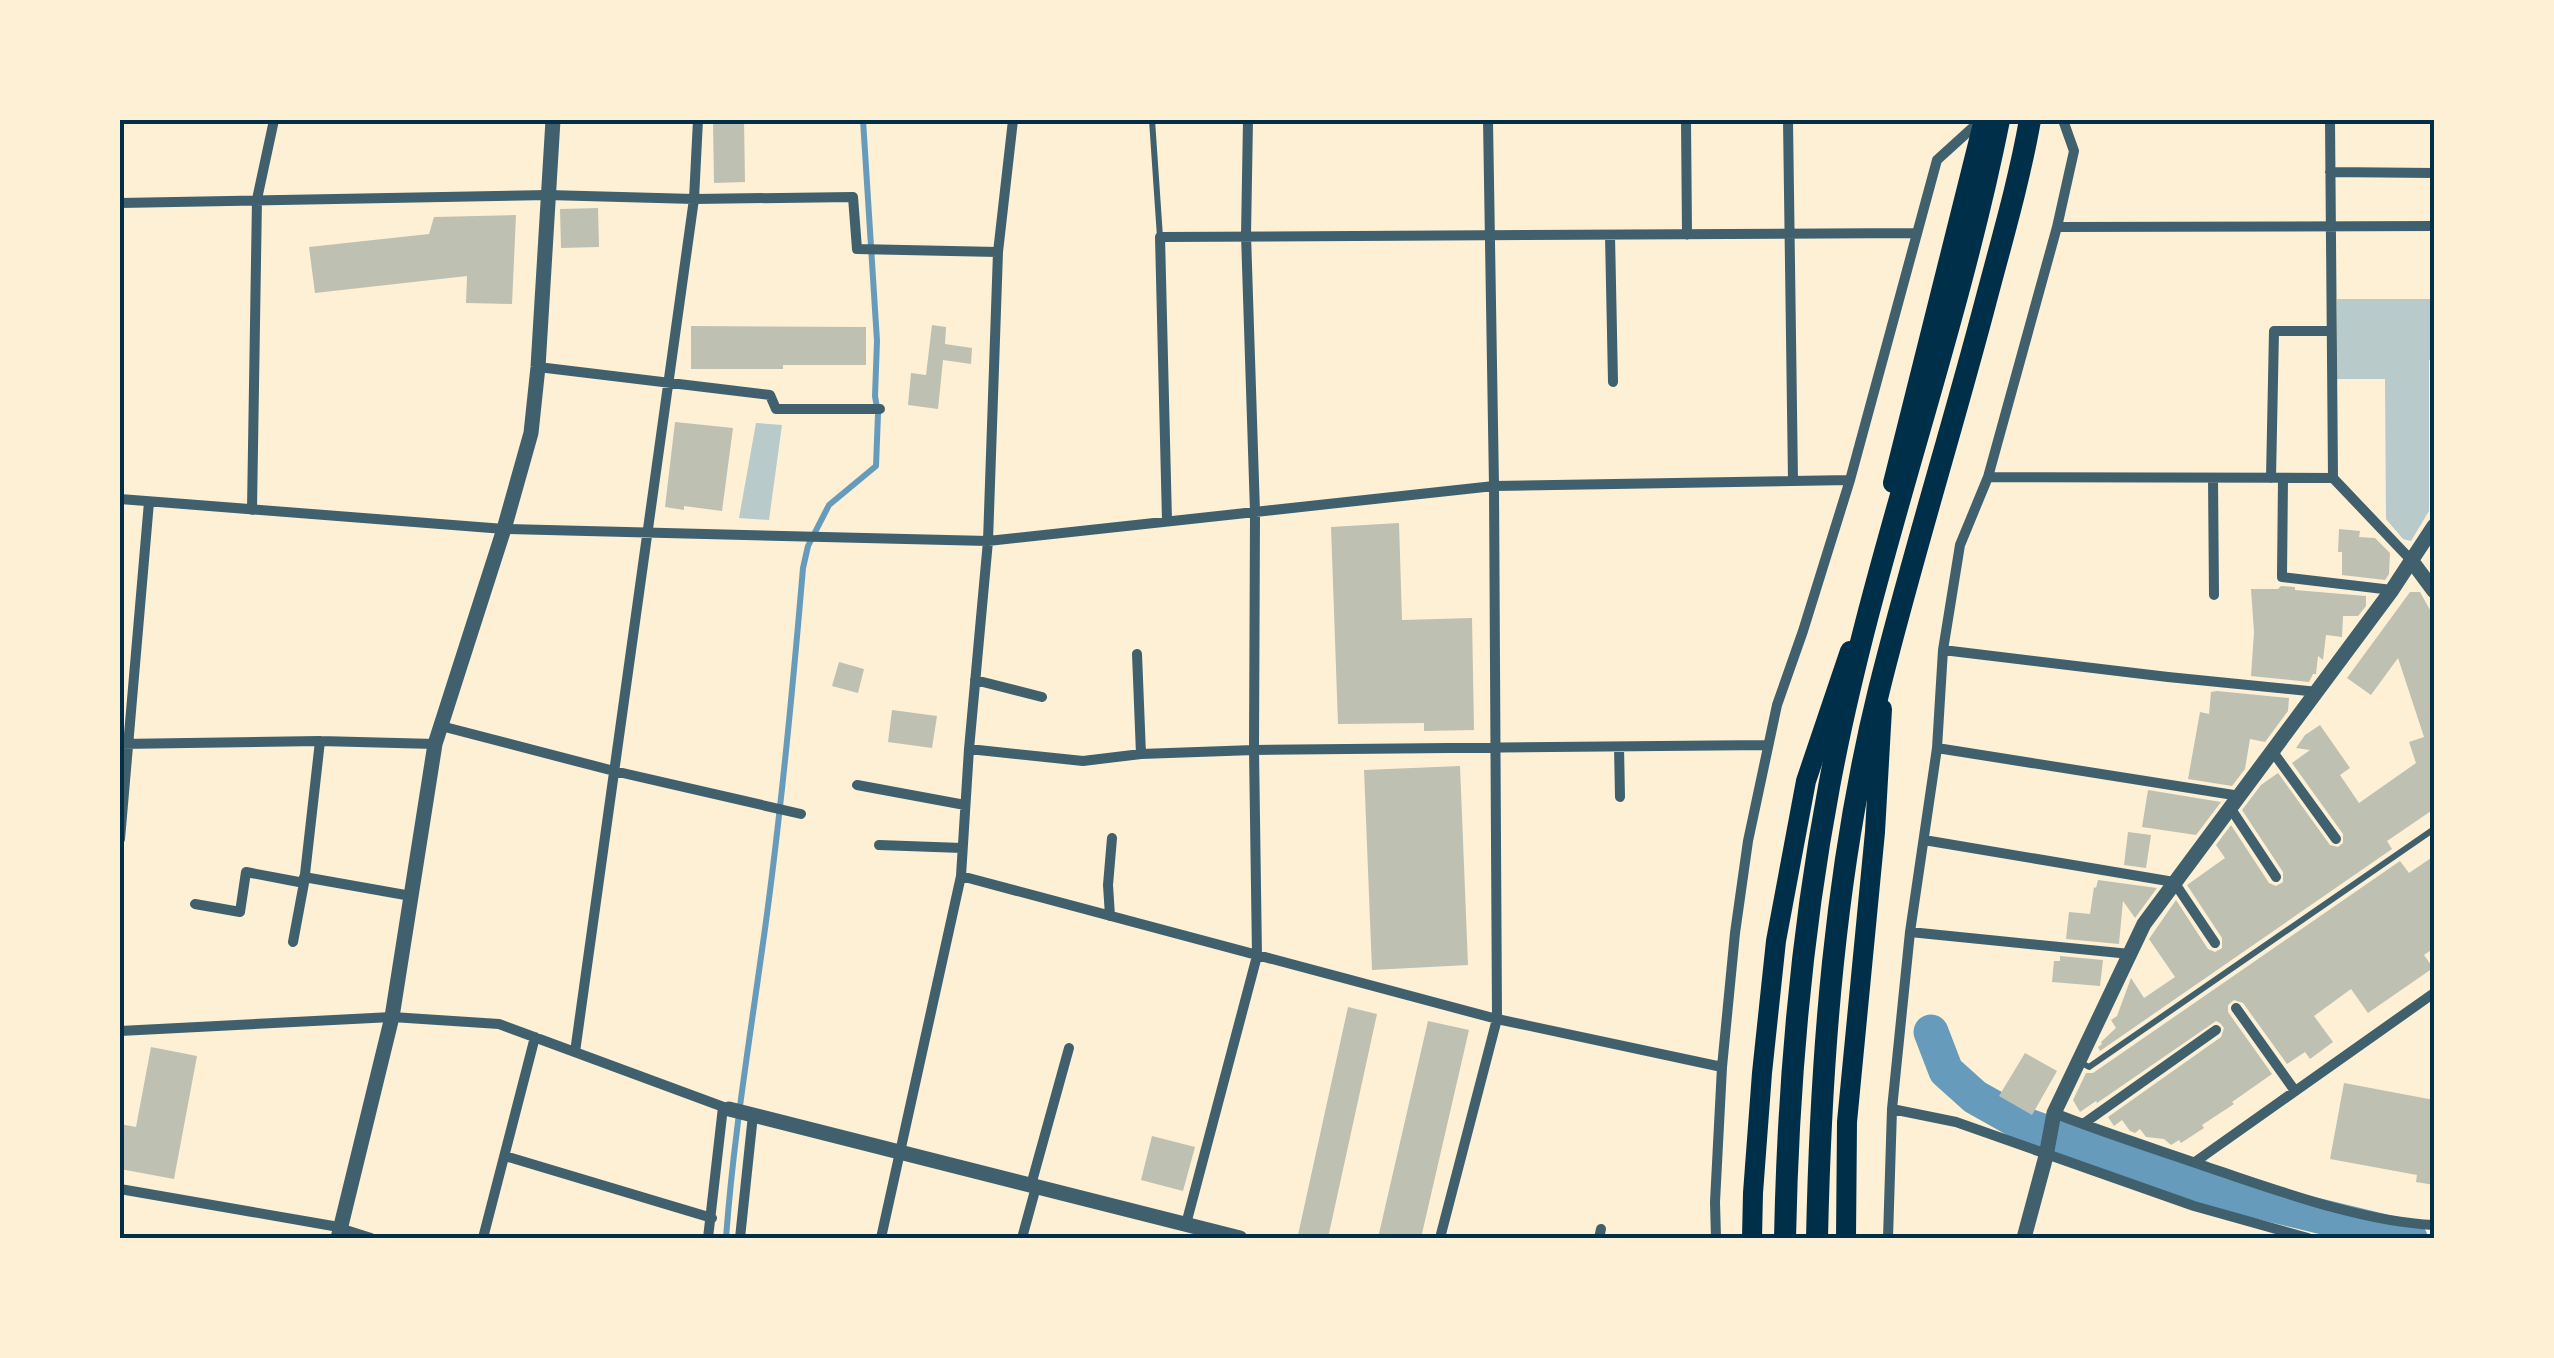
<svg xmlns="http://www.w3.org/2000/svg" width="2554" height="1358" viewBox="0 0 2554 1358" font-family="Karla,sans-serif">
<rect width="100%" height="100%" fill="#fdf0d5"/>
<path fill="#b9caca" d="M2337,299H2434V359L2429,360V511L2411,541L2403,539L2386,519L2385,379H2337Z
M756,423L782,425L769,520L739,518Z"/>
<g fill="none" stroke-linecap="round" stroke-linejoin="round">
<path stroke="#669bbc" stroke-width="6" d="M726,1238C733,1143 748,1050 761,957C780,827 792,698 803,568L808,546L829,505L876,466L878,414L875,396L877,341L863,120"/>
<path stroke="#669bbc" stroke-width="35" d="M1931,1032L1946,1071L1975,1097L2023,1124L2200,1187L2410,1238"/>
</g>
<path fill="#bec0b2" d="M713,120H744L745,182L714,183Z
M598,208L599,247L561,248L560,209Z
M516,215L512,304L466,303L467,276L315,293L309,247L429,234L434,217Z
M932,325L946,327L945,344L972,348L971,364L943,360L938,409L908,405L911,373L926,375Z
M691,326L866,327V365H783V369H691Z
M675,422L733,428L722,511L684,506V510L665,507Z
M1399,523L1402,620L1472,618L1474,730L1424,731V723L1338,724L1331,527Z
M2339,529L2360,531L2359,537L2375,538L2390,553L2389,574L2385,580L2342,575V552H2338Z
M2281,586L2295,587V590L2366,596V606L2358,616H2343L2342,637L2326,635L2323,660L2318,656L2316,674H2313L2309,682L2251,676L2254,632L2251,589H2278Z
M2410,592H2420L2434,617V809L2387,841L2392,849L2100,1051L2098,1047L2102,1044L2101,1042L2116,1028L2111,1020L2117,1016L2131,978L2144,998L2175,977L2149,939L2176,900L2208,949L2215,952L2222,948V938L2187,885L2225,858L2216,845L2231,825L2269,883L2276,886L2283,882V872L2242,810L2261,785L2278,773L2330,845L2338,847L2343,843V834L2292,763L2310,750L2296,748L2305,735L2320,725L2350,768L2340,775L2359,803L2416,763L2409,742L2424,737L2398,658L2371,695L2347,678Z
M839,662L864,669L858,693L832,686Z
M2217,691L2289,698L2288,711L2265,742L2250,739L2245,769L2232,786L2188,779L2200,712L2209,714L2211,692Z
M892,710L937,716L932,748L888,742Z
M1460,766L1468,965L1372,970L1364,770Z
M2148,790L2221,802L2196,835L2142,827Z
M2128,832L2151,835L2146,868L2124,865Z
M2434,856V948L2424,955L2433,968L2368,1013L2351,989L2314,1016L2333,1042L2310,1059L2305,1052L2287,1064L2243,1003L2234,1000L2228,1005V1012L2272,1074L2232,1102L2234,1104L2202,1125L2204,1128L2181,1143L2179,1140L2171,1145L2164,1139L2146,1137L2140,1129L2135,1133L2130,1131L2122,1120L2114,1126L2108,1117L2221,1037L2224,1028L2220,1023L2216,1021L2097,1103L2096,1101L2080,1112L2073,1100L2086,1073H2093L2400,861L2409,873Z
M2098,880L2157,888L2135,918L2123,901L2119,944L2066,939L2069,912L2090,914L2094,887L2096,888Z
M2060,956L2103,960L2100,986L2052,982L2054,961H2060Z
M1348,1007L1377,1014L1328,1238H1311L1298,1235Z
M1428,1021L1469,1030L1421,1238H1378Z
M151,1047L197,1056L174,1179L120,1169V1124L136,1127Z
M2025,1053L2057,1071L2032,1115L1999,1096Z
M2344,1083L2434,1100V1185L2416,1182L2417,1175L2330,1159Z
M1152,1136L1195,1147L1183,1191L1141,1180Z"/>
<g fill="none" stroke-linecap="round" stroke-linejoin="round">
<path stroke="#3f606c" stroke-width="6" d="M1152,120L1160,237
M2080,1062L2089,1067L2434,829"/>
<path stroke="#3f606c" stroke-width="10" d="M1686,120L1687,235
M1788,120L1793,481
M2330,120L2333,478
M2330,172L2434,173
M120,203L548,195L694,199L853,197L857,249L998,252
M2057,227L2434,226
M1610,235L1613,382
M538,367L770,395L776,409H880
M1988,477L2333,478L2411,560
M2213,478L2214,595
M2271,478L2274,331H2331
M2283,478L2282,577L2392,590
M120,499L504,529L988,541L1494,486L1850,480
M252,510L257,199L274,120
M1167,521L1160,237L1917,233
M1943,650L2168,677L2318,692
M1137,654L1141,754
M975,680L1042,697
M441,726L614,771L801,814
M120,744L320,741L435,744
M1619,747L1620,797
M1937,748L2240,796
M969,749L1083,761L1141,754L1254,750L1768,745
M2273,752L2336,839
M857,785L965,805
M2231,809L2276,877
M120,839L149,502
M1924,840L2174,882L2215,943
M879,845L962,848
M961,876L1497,1019L1722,1067
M304,877L411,896
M195,904L240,912L246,872L304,883
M1110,916L1108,885L1112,838
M1910,932L2130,954
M293,942L304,883L320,741
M2236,1008L2295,1091
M120,1031L392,1017L499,1024L729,1109
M575,1052L694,199L698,120
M1892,1109L1956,1122L2194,1206L2308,1238
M2054,1113C2107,1134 2162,1151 2216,1170C2282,1192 2364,1222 2434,1225
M2083,1124L2216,1030
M505,1156L712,1218
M2195,1162L2434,993
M1031,1185L1069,1048
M120,1189L333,1226L371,1238
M1186,1224L1257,956L1254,750L1255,512L1246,235L1248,120
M483,1238L535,1037
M708,1238L723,1107
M740,1238L753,1115
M881,1238L961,876L969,749L988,541L998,252L1013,120
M1022,1238L1036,1187
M1440,1238L1497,1019L1494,486L1488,120
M1599,1238L1601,1229
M1716,1238L1715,1202L1722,1067L1735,933L1748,841L1777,705L1803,631L1850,480L1937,160L1980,121
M1888,1238L1892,1109L1910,932L1937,748L1943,650L1960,545L1988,477L2057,227L2074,151L2063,120"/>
<path stroke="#3f606c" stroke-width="15" d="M2411,560L2434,591
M729,1109L1240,1238
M338,1238L392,1017L435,744L504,529L531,433L538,367L553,120
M2024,1238L2046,1156L2054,1113L2144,924L2392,590L2434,526"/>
<path stroke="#003049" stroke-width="20" d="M1893,483L1984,120
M1752,1238L1753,1193L1762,1073L1776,941L1806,781L1850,651
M1846,1238L1847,1122L1875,832L1882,709"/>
<path stroke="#003049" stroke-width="22" d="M1785,1238C1788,1087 1801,935 1829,787C1871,561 1954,345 1999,120
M1817,1238C1821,1055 1835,869 1879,690C1911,561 1951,433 1985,304C2001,243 2019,182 2030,120"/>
</g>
<rect width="2554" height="1358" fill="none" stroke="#fdf0d5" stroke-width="245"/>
<rect x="122" y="122" width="2310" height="1114" fill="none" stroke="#003049" stroke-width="4"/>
</svg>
